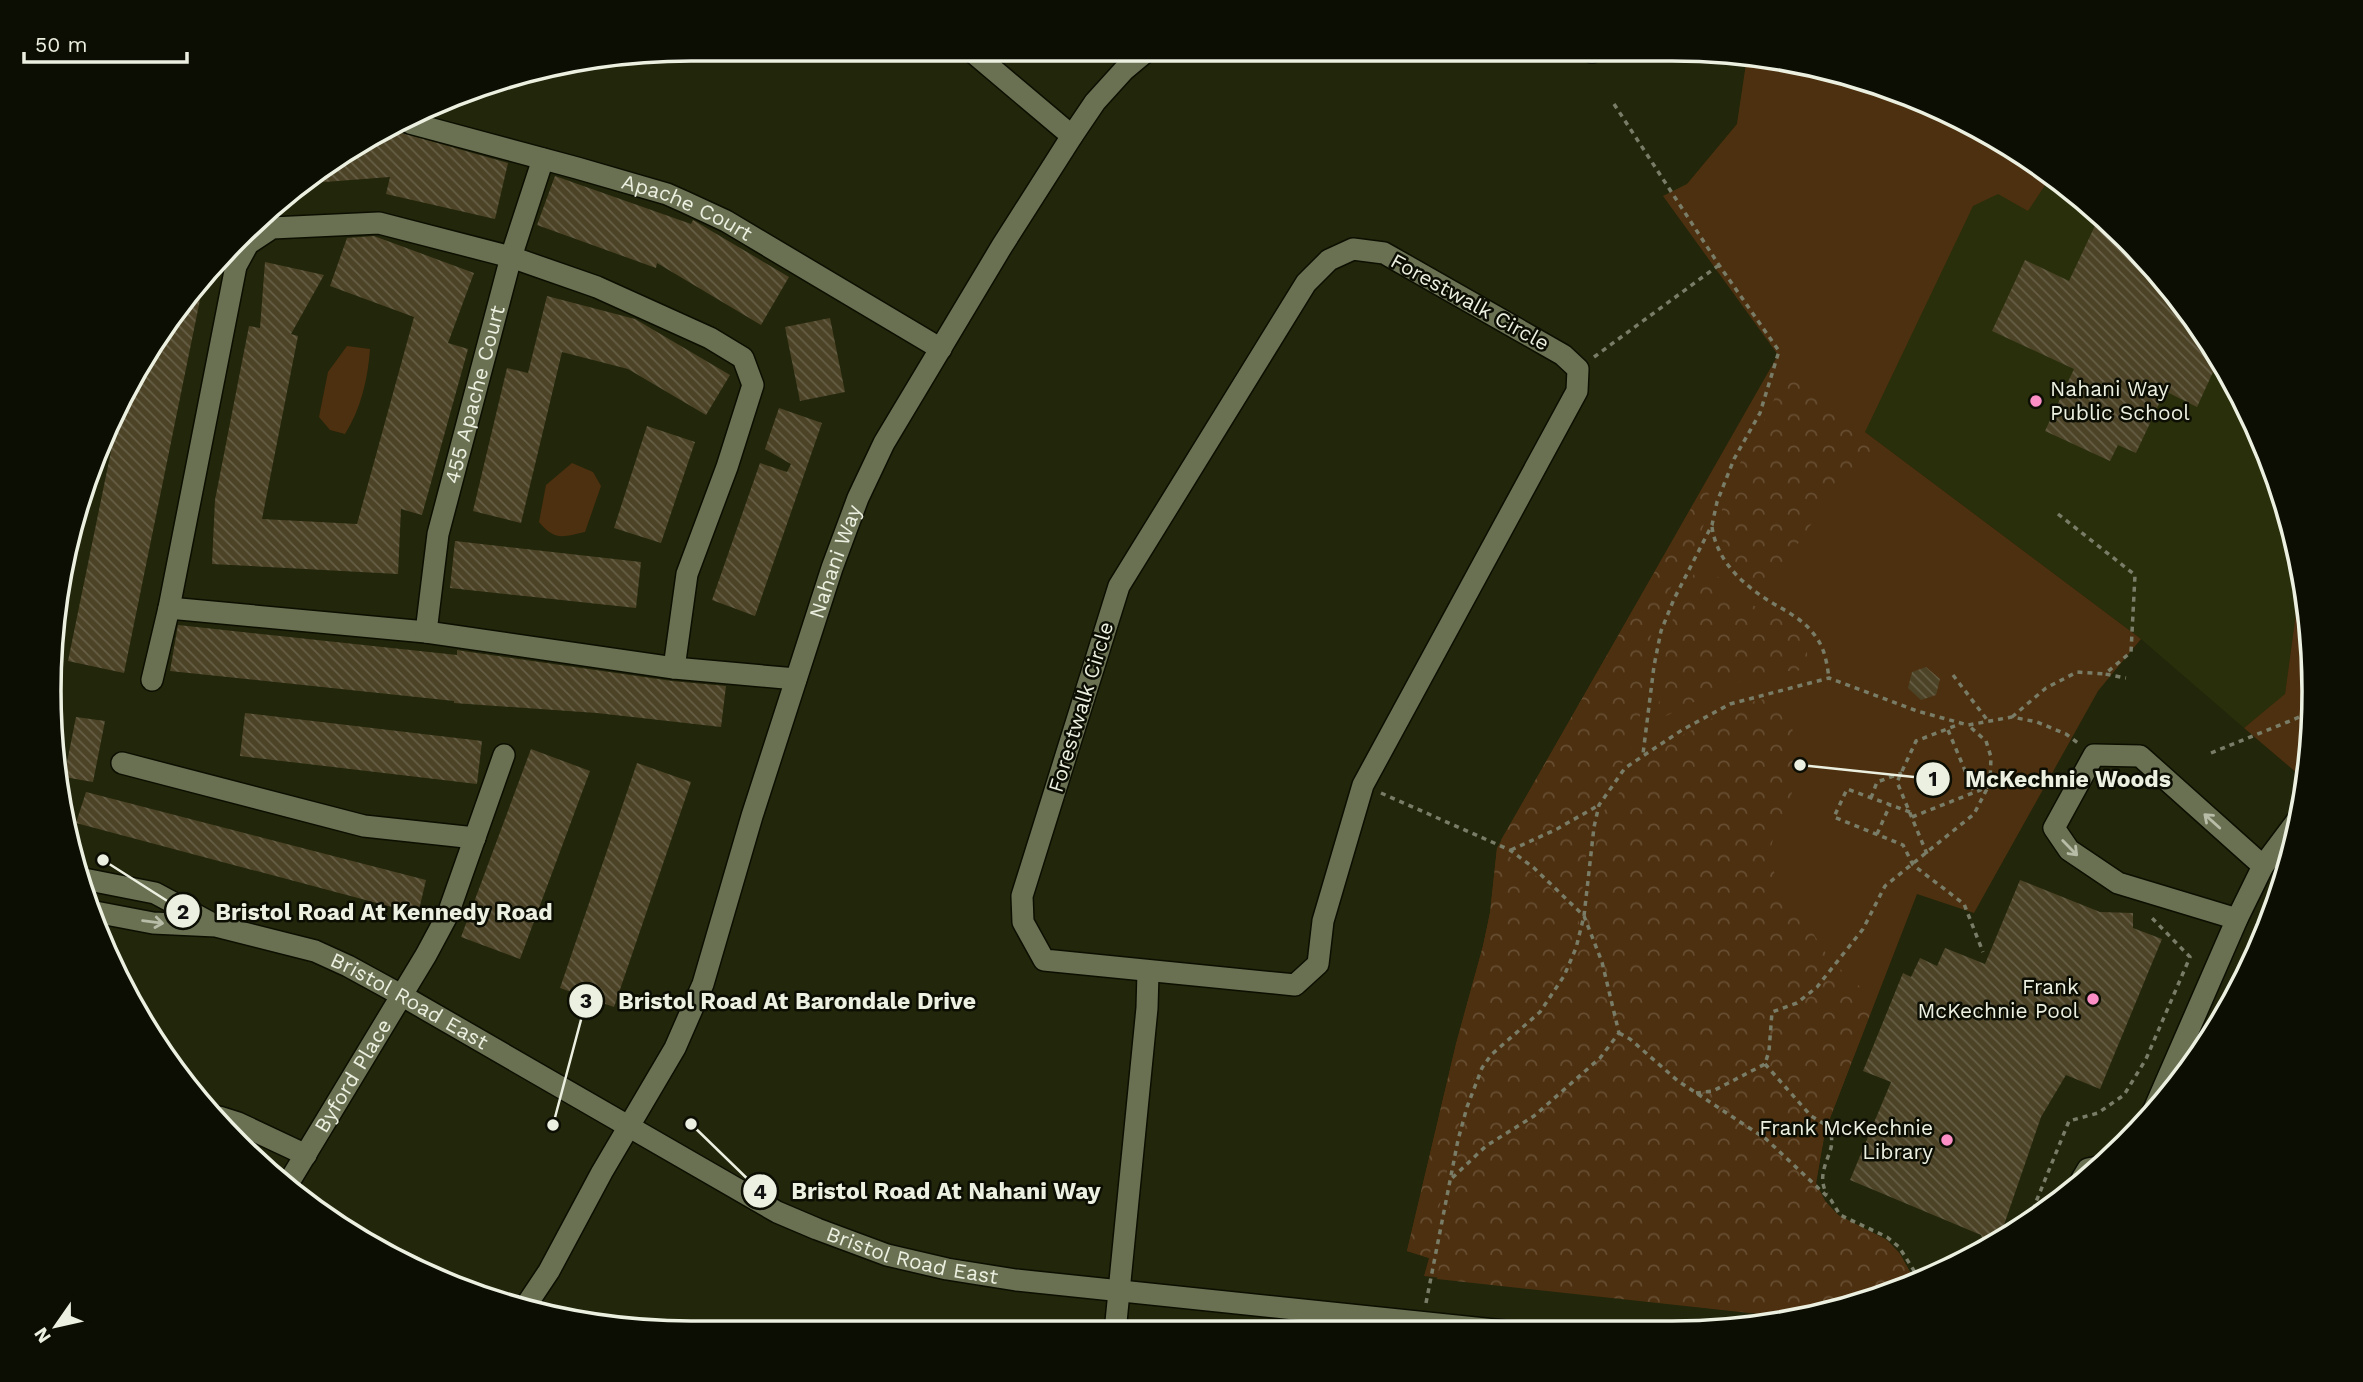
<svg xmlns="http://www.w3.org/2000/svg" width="2363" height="1382" viewBox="0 0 2363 1382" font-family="'Work Sans',sans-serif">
<defs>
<pattern id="forest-crowns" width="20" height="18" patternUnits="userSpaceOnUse" patternTransform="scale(1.75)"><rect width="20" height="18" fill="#4d300f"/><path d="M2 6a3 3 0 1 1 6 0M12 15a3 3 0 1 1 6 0" fill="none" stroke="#674e32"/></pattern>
<pattern id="building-back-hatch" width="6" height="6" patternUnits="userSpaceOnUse" patternTransform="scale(1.75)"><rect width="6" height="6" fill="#4c4327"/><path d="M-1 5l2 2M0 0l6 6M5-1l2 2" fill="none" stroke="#665e46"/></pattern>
</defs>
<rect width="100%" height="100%" fill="#22260b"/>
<path fill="#292f0b" d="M1747,57L1878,83L2028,157L2126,237L2206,334L2265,445L2302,569L2285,695L2244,728L2141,639L1865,432L1663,196L1687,184L1737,124Z"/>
<path fill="#4d300f" d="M1747,57L1878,83L2028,157L2051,176L2028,211L1998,194L1973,206L1865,432L2141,639L2098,691L1974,913L1917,894L1825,1131L1816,1183L1825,1201L1838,1215L1887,1240L1900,1254L1915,1281L1914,1283L1878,1299L1788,1317L1424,1276L1429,1258L1407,1251L1456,1044L1483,946L1490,913L1497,848L1778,355L1663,196L1687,184L1737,124Z
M347,346L370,349C368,378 361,409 345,434L330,430L319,417L328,372Z
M572,463L593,472L601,486L585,532C562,537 555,541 539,522L546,485Z
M2302,569L2314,691L2305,780L2244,728L2285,694Z"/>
<path fill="url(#forest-crowns)" d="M1795,370C1815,388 1874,429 1875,454C1830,490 1795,546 1766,595C1683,538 1732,480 1768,413C1775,401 1777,386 1785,374Z
M1708,479C1709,493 1709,507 1705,521C1697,548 1678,572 1666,597C1661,607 1658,617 1654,627C1642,659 1645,694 1638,727C1626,781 1558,838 1504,844L1501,840Z
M1702,564C1715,566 1719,582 1729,590C1756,614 1808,617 1808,663L1798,671H1776L1756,676L1724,687L1658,720C1657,706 1661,691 1663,677C1667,636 1674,596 1702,564Z
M1773,697C1780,699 1786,703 1789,710C1795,727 1795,779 1791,797C1786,823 1765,838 1771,867L1830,960L1866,992L1872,1009L1825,1131L1816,1183L1825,1201L1838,1215L1887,1240L1900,1254L1915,1281L1878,1299L1788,1317L1437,1279L1465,1112L1478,1080L1499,1052L1544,1009L1561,987L1579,949L1590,889L1599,817L1645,761L1669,743L1720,714L1747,703Z
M1591,815L1581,899L1575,902L1527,856V851L1533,844Z
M1497,848C1514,859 1576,903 1579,922C1582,943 1553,990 1538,1006C1518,1028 1491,1046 1477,1072C1471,1083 1468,1096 1464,1108C1448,1156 1440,1208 1429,1258L1407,1251L1456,1044L1483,946L1490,913Z"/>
<path fill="url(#building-back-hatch)" d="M395,131L508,163L495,219L386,194L390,177L298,184Z
M555,176L691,224L693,220L789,277L761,325L657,263L656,268L537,225Z
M2100,215L2126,237L2206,334L2219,359L2197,407L2165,391L2136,453L2118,445L2110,461L2045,431L2074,369L1992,331L2025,260L2069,281Z
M374,236L474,273L448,343L468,349L422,515L401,509L398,574L212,564L215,500L249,326L260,328L265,262L324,275L291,334L298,336L262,519L357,524L414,317L330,286L347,238Z
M203,285L124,673L68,661L117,422L157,334Z
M547,296L635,319L730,375L706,415L628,369L562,352L521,523L473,511L507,368L528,373Z
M830,318L845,392L800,401L785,327Z
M779,408L822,423L755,616L712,600L760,463L787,472L791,464L765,449Z
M647,426L695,442L661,543L614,528Z
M455,541L641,562L636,608L450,588Z
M178,625L457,655V650L463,651L672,681L726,686L721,727L597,713L454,703V701L170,671Z
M1926,667L1940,679L1936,695L1921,700L1908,688L1912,672Z
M245,713L482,741L477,784L240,756Z
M76,717L105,721L93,782L64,777Z
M531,749L590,771L520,959L461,937Z
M637,763L691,782L614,1007L560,988Z
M86,792L426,880L418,914L76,823Z
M2020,880L2100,912L2133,913V928L2162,939L2100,1089L2066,1075L2041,1117L2004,1225L2008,1235L1985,1247L1981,1235L1850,1180L1891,1082L1863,1071L1903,973L1911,977L1920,958L1937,966L1945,948L1985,964Z"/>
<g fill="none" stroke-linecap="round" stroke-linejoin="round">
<defs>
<g id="minor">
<path d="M969,49L1072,136"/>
<path d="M1592,50V52"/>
<path id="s1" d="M410,123L577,168L667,194L685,202L726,221L941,349"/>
<path d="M1353,249L1384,253L1563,355L1578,369L1577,391L1363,785L1323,921L1318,964L1295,985L1044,960L1023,922L1022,896L1119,586L1306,283L1329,260Z"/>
<path d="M169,608L426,632L674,668L796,679"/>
<path id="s2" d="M426,632L438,534L511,257L543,159"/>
<path d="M152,680L169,608L236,266L248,244L272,228L379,223L511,257L597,287L710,338L743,358L753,385L727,467L687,574L674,668"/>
<path d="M122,763L364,826L475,838"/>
<path d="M79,878L155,893L211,923"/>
<path id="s3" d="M90,911L153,923L216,926L315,951L348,966L401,995L777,1212L817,1229L887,1255L947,1269L1016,1280L1514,1332"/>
<path d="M2237,919L2118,883L2069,850L2054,828L2094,755L2140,756L2263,866"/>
<path d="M2152,1114L2237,919L2263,866L2296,822"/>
<path d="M219,1117L238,1123L306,1155"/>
<path d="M2082,1179L2088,1169L2098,1167"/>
<path id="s4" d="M289,1182L426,955L448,914L504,755"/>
<path id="s5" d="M525,1307L549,1271L602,1172L675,1048L703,984L752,816L832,568L858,498L884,443L1002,246L1072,136L1095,102L1124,70L1148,50"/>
<path d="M1115,1332L1147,1008L1148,972"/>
</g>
</defs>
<use href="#minor" stroke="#0c0f00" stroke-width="24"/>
<path stroke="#797d67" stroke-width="3.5" stroke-dasharray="5 5" stroke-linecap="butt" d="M1614,104L1719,265L1779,351L1760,413L1734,459L1717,502L1712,525L1674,599L1661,631L1654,666L1643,754
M1594,357L1719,265
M2058,514L2135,575L2131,652L2105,674L2126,678
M1712,527C1717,562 1744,586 1774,604C1790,613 1806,622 1816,637C1825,649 1827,664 1829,678
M1953,675L1988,721
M2012,717L2046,688L2077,672L2105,674
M1948,730L1974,792
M2211,753L2307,714L2312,708
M1381,793L1510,850L1534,868L1584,916L1602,962L1619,1033L1600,1058L1534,1116L1486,1146L1450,1180
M1871,798L1877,782L1902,773
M1910,812L1847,789L1834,817L1903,845L1913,865L1964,904L1983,952
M1912,817L1988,787
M1877,834L1890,805
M1511,850L1557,829L1599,805
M1927,854L1897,782L1916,741L1960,724
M1619,1033L1630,1039L1678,1081L1766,1139L1831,1200L1840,1215L1887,1237L1899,1247L1920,1280
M1765,1064L1811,1116L1831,1128C1831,1135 1833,1144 1830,1151C1825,1166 1818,1179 1827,1194
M1696,1093L1713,1091L1765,1064L1769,1051L1772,1012L1797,1003L1817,987L1863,929L1885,886L1974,814L1990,783L1991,757L1986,741L1968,725
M2029,1219L2069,1121L2098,1113L2124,1095L2146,1059L2190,957L2151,917
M1426,1303L1458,1140L1467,1107L1482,1068L1491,1055L1540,1012L1564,976L1576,948L1584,916L1594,827L1599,805L1625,768L1682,730L1730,704L1829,678L1917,711L1968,725L2012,717L2037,722L2066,734L2078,743"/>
<use href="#minor" stroke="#6a7153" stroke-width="21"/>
</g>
<defs><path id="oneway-shaft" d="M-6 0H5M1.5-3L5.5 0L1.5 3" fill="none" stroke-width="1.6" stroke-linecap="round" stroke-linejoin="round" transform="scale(1.75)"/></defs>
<g stroke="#b8bda8">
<use href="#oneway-shaft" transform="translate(2212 821) rotate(-138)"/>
<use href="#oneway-shaft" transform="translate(2070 848) rotate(46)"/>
<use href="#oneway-shaft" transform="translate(153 922) rotate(7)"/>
</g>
<g fill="#fb8fc5" stroke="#0c0e04" stroke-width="2.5">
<circle cx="2036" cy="401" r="7"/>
<circle cx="2093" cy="999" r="7"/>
<circle cx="1947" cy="1140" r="7"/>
</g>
<g text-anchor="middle" stroke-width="5" stroke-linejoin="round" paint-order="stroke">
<g font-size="21" fill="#ecf0e0" stroke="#0c0e04">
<text dy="7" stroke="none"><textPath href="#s1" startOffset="290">Apache Court</textPath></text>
<text transform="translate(1470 302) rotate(29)" y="7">Forestwalk Circle</text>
<text dy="7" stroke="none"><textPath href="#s2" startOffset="243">455 Apache Court</textPath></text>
<text dy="7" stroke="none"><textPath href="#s5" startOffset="812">Nahani Way</textPath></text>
<text transform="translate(1081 707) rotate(-73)" y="7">Forestwalk Circle</text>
<text dy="7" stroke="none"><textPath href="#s3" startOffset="336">Bristol Road East</textPath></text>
<text dy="7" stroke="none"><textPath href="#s4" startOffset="124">Byford Place</textPath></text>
<text dy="7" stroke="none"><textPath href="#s3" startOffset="903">Bristol Road East</textPath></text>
</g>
<g font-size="21" fill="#ecf0e0" stroke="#0c0e04" text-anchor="end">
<text x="2050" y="396" text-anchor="start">Nahani Way<tspan x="2050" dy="24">Public School</tspan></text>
<text x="2079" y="994">Frank<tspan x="2079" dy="24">McKechnie Pool</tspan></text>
<text x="1933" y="1135">Frank McKechnie<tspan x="1933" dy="24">Library</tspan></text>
</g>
</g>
<path d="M0 0H2363V1382H0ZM691 61H1672A630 630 0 0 1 2302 691V691A630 630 0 0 1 1672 1321H691A630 630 0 0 1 61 691V691A630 630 0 0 1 691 61Z" fill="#0c0e04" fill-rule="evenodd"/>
<path fill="none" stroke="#ecf0e0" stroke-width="3.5" d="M691 61H1672A630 630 0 0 1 2302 691V691A630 630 0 0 1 1672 1321H691A630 630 0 0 1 61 691V691A630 630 0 0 1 691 61Z"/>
<path fill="none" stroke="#ecf0e0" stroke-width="2.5" d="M1800 765L1933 779M103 860L183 911M553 1125L586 1001M691 1124L760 1191"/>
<g fill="#ecf0e0" stroke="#0c0e04" stroke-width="2.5">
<circle cx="1800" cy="765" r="7"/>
<circle cx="103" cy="860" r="7"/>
<circle cx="553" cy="1125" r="7"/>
<circle cx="691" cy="1124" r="7"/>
<circle cx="1933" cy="779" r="18"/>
<circle cx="183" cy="911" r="18"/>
<circle cx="586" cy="1001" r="18"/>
<circle cx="760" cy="1191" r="18"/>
</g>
<g font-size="21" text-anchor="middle" font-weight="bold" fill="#111">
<text x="1933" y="786">1</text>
<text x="183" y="919">2</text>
<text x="586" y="1008">3</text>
<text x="760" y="1199">4</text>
</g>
<g font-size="23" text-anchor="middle" font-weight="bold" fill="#ecf0e0" stroke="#0c0e04" stroke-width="5" stroke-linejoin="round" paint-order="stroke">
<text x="2068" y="787">McKechnie Woods</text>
<text x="384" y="920">Bristol Road At Kennedy Road</text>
<text x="797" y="1009">Bristol Road At Barondale Drive</text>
<text x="946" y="1199">Bristol Road At Nahani Way</text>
</g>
<g transform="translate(56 1326) rotate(236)" stroke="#0c0e04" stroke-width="5" paint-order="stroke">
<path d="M0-5L12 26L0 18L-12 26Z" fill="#ecf0e0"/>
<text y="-10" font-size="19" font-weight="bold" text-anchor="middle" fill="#ecf0e0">N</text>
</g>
<path d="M24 52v10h163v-10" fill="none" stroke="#ecf0e0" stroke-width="3.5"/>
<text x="35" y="52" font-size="21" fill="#ecf0e0" stroke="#0c0e04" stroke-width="5" paint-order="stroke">50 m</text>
</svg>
